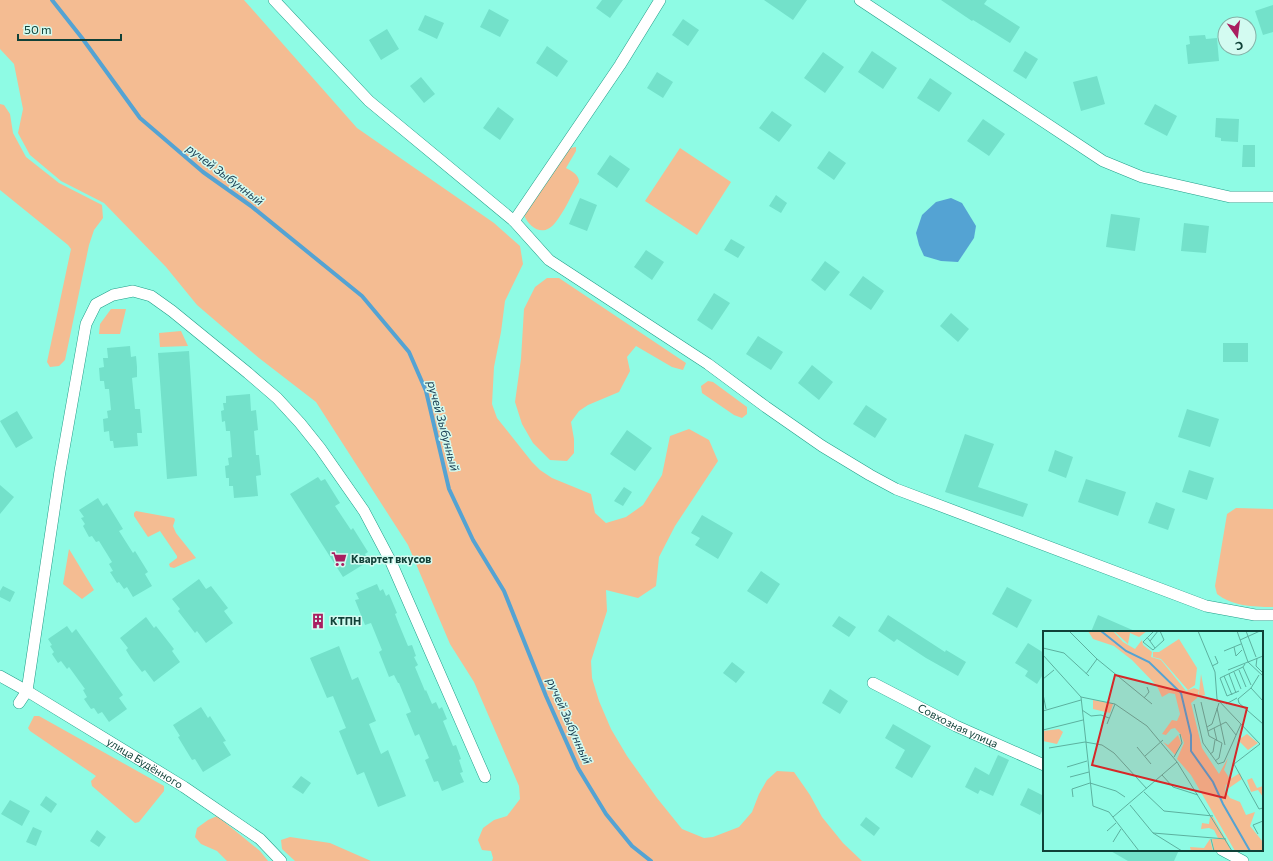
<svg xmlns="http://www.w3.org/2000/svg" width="1273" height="861" viewBox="0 0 1273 861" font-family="Commissioner,sans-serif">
<rect width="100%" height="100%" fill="#8efbe4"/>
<path fill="#f4bc92" d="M0,0H244L357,128L494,223L520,246L523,264L505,301L501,332L494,367L492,404L497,418L532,462L540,470L552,478L591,494L595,513L606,523L626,517L643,505L662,475L670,436L689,429L709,440L718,461L675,526L659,557L656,586L638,598L606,590L607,611L591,661L592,678L599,701L611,729L627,756L657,798L682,829L704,838L713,837L739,827L752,812L759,794L767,780L777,771L794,772L810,795L822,817L843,843L862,861H492L493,858L491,851L482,850L478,840L483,828L494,820L507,816L520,799L519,786L474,682L450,644L408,545L316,402L259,358L197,305L166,267L104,203L61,181L30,155L18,133L23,109L14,64L0,49Z
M0,104L4,105L10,114L13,133L26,157L59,183L102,205L103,218L94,230L89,245L65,360L59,366L50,367L47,362L71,249L68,245L0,190Z
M576,147V151L566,168C572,171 579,175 579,182C571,195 565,211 555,223C544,237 530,229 524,215L569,148Z
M680,148L731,182L697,235L645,201Z
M547,278H559L686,363L683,370L672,367L636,346L627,357L630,371L619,392L588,405L579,411L571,422L574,439V453L567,461L550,460L533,443L522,424L515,402L521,359L524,309L535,287Z
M111,309H126L120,334H99L100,324Z
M181,331L188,346L160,347L159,333Z
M708,381L713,382L747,407V414L742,418L734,415L702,393L701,386Z
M1236,508L1273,509V607C1254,607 1232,606 1217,594L1215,586L1227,514Z
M136,511L174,518L175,520L173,526L176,533L196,558L174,568L170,567L169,564L177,558V556L160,531L148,537L134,516V513Z
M69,549L94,590L82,599L63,584Z
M34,716H39L164,786V791L139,822L135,823L92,786L91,781L96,776L30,731L28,728Z
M217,816L260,851L268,861H227L217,851L201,844L195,837L197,828L208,820Z
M290,837L330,843L371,861H295L282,849L281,840Z"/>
<path fill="#54a3d3" d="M951,198L962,203L976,226L974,238L958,262L941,261L924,256L919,245L916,233L922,215L936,202Z"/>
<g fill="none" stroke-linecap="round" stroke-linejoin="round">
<path stroke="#54a3d3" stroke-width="4" d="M52,0L82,38L140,118L203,172L251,206L362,296L409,352L426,391L449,489L473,540L504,591L546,696L578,768L606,814L632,846L651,861"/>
</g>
<path fill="#73e1ca" d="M602,0H623L610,18L596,8Z
M764,0H807L793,20Z
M941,0H987L984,4L1020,27L1010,43L973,20L972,21Z
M1273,5V32L1263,35L1255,11Z
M489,9L509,20L500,37L480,27Z
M425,15L444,23L437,39L418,30Z
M683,19L699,30L688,46L672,35Z
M387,29L399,49L381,60L369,40Z
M1205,35L1206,39L1217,38L1219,61L1188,64L1186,45L1190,44L1189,36Z
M547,46L568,61L557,77L536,63Z
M872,51L897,68L883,89L858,72Z
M1025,51L1038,59L1026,79L1013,71Z
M823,52L844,67L825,93L804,78Z
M657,72L673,82L663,98L647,88Z
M1097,76L1105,104L1081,111L1073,82Z
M421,77L435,94L424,103L410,86Z
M930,78L952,93L939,112L917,98Z
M1155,104L1177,116L1167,136L1144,124Z
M498,107L514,119L500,140L483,128Z
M772,111L792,125L779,142L759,128Z
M1216,118L1239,119L1238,142L1221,141V138L1215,137Z
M983,119L1005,134L989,156L967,141Z
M1243,145H1255V167H1242Z
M829,151L846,163L834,180L817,168Z
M610,155L630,169L617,188L597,174Z
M776,195L787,203L781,213L769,206Z
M580,198L597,205L587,231L569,224Z
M1111,214L1140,218L1135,251L1106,247Z
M1184,223L1209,226L1206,253L1181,251Z
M731,239L745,247L738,258L724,250Z
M646,250L664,262L652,280L634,267Z
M825,261L840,272L825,291L811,280Z
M863,276L884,291L871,310L849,295Z
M714,293L730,303L712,330L697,320Z
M951,313L969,329L958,342L940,326Z
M758,336L783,352L771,370L746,354Z
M1223,343H1248V362H1223Z
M130,346L131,357L136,356L137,367V377L132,378L135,409H140L142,433H137L138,446L114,448L113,441H110L109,431L104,432L103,419L108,418L107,411L111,410L109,389H105L104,381H100L99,368L104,367L103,358H108L107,348Z
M189,351L197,476L167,479L158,353Z
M812,365L833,382L819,400L798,383Z
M250,394L251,411L256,410L258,430L254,431L256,455H259L261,475L256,476L258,496L234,498L233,486H229V478H226L225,466L229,465L228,458L232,457L230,431H226L225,421L222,422L221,411L224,410L223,403H226V396Z
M866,405L887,419L875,438L853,424Z
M1187,409L1219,419L1210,447L1178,437Z
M17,411L33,438L16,448L0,421Z
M627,430L652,448L635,471L610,454Z
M965,434L994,444L978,487L1028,504L1023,517L945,492Z
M1055,450L1073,457L1066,478L1048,471Z
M1189,470L1214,478L1207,500L1182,492Z
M318,477L321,481L325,479L340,503L335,506L351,530L353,528L368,552L365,554L369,561L343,577L290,494Z
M1086,479L1126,492L1118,516L1078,502Z
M0,485L14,497L0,514Z
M624,487L632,492L623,506L614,501Z
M98,498L103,506L107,503L123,529L119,531L133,553L135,551L148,572L145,574L152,586L133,597L127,587L124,589L119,582L117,583L110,572L113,571L109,564L112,562L99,541L96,542L92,536L89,537L83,526L85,524L81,518L84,517L79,510Z
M1156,502L1175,509L1168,530L1148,523Z
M702,515L733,533L718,559L695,545L700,538L691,533Z
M761,571L780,584L767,604L747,591Z
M199,579L206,589L211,586L228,608L224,611L233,623L206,643L197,631L195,633L178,611L180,609L172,599Z
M377,584L380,591L383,589L386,596L389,594L397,613L395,614L398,622L408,646L412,645L416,656L414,657L418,665L415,667L425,691L426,690L432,704L436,702L439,709L442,707L447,719L443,721L453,746L456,745L461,759L459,760L463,772L460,773L464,782L442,791L438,781L434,782L425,760L429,758L419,734L415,736L406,714L411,712L399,683H398L394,675L389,677L379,652L382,650L371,623L365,625L355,600L359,599L356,593Z
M3,586L15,592L10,602L0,597V591Z
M1007,587L1032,600L1017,628L992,614Z
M888,615L945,652L946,650L966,662L958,676L926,658L897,639L894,642L878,631Z
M1098,615L1137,632H1091Z
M839,616L856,627L849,637L832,626Z
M146,617L154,628L156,626L174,649L172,651L180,662L154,682L145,670L142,672L131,658L126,650L128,648L120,638Z
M67,626L72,633L76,629L123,695L119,698L127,709L109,722L102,712L98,714L94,708L91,709L84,699L87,697L83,690L85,689L69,667L67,669L61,661L58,663L52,654L54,652L50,646L52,645L48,639Z
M1028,643L1044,653V673L1037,684L1025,676L1028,671L1015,663Z
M339,646L352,680L358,677L376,721L369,724L381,754L388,750L406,796L378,807L364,772L357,775L339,731L346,728L333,696L327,698L310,658Z
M732,662L745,672L736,683L723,673Z
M830,689L848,701L840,714L822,703Z
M201,707L208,718L210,716L226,741L223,742L231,755L203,772L195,759L192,760L178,737L180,736L173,725Z
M893,724L931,746L912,778L895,768L905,750L885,738Z
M998,755L1009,760L993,796L980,790L978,794L965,787L975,767L989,775Z
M301,776L311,783L303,794L292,787Z
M1028,788L1044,796V807L1040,815L1020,805Z
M46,796L57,804L51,813L40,805Z
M10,800L30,811L22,826L1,814Z
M866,817L880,828L874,836L860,825Z
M33,827L42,831L36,846L26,842Z
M97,830L106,837L99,847L90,841Z
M1109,850H1179L1174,861H1128Z"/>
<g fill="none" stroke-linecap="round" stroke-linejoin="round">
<defs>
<g id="street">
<path d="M274,0L369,101L514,221"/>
<path d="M660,0L620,65L514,221L549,260L708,364L766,407L822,446L870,475L896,489L1206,606L1255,615H1273"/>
<path d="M860,0L1103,161L1142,177L1230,197H1273"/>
<path id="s1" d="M0,676L27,691L184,787L260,839L281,861"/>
<path id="s2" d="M873,683L956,726L1044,765"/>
<path d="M19,703L27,691L60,471L86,324L96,304L113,295L133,291L151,296L172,311L248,373L277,398L300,423L320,448L364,511L391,562L485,777"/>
<path d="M1222,850L1243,861"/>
</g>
</defs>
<use href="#street" stroke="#219d88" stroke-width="12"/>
<use href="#street" stroke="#fff" stroke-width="11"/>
</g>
<defs>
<symbol id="supermarket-bare" viewBox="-9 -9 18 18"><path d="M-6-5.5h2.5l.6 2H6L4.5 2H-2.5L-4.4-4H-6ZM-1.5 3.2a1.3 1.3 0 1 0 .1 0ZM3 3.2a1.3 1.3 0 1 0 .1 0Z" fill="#a91e60" stroke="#d3fbf1" stroke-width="2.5" paint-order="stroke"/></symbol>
<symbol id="building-bare" viewBox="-9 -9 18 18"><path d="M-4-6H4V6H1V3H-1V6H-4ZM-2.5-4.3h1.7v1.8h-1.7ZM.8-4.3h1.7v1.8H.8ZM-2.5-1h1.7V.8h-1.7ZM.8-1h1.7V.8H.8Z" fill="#a91e60" stroke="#d3fbf1" stroke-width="2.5" paint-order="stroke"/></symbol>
</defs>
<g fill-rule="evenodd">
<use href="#supermarket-bare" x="328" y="548" width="22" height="22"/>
<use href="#building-bare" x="307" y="610" width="22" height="22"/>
</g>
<g text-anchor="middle" stroke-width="3" stroke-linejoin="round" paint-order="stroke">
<g font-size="11" font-weight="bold" fill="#104138" stroke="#d3fbf1" text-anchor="start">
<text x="351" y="563">Квартет вкусов</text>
<text x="330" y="625">КТПН</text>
</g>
<g font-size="11" fill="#104138" stroke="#d3fbf1">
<text dy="4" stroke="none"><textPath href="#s2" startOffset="95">Совхозная улица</textPath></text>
<text dy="4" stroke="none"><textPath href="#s1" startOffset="169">улица Будённого</textPath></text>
</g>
<g font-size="12" font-style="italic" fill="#1b3d52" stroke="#d3fbf1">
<text transform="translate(225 175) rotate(37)" y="4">ручей Зыбунный</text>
<text transform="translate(443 426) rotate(75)" y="4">ручей Зыбунный</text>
<text transform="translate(569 721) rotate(66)" y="4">ручей Зыбунный</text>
</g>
</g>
<g transform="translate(1043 631)">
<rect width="220" height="220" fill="#8efbe4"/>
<path d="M45,0H70L80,11L92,18L99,9L100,14L109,21L108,26L118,29L143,60L151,57L156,59L154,67L148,72L159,117L176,143L185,127L181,139L187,148L197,142L199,148L186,157L183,153L182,160L187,167L197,171L203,184L212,181L207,195L220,211V220H192L148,144L134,128L141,112L138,104L132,97L128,98L123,104L119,103L129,89L134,90L137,83L132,63L126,62L119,66L114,55L89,29L71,15L50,8ZM71,0H104L96,6L87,2L85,13ZM136,8L154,37L152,54L145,59L118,28L110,26V21H116ZM158,43L162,64L154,66L156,62ZM50,69L70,73L67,82L50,78ZM16,98L20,101L14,113L0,110V100ZM204,103L215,112L205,119L195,109ZM135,104L138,112L132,124L120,111L125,114ZM209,147L214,157L220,155V166L215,159L208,161L204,149ZM167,186H170L182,207H175L171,199L166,197L158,198L159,192L166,193ZM167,208L170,220H148L147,216L161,217ZM169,208H183L188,220L171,219Z" fill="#f4bc92"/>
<path fill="none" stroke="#54a3d3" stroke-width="2" d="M58,0L83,20L106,31L138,62L148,104V120L170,151L180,173L207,220"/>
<path fill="none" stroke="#5cb19f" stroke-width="1" d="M26,0L54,28L109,73M111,0L100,11L110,19L121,9L117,0M155,0L172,41L174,68L217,113L191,133L216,178L220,177M194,0L205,31L220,45M203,0L213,26M104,6L112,17M197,9L217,0M107,10L115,0M191,16L193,25L199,19M0,17L21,22L46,45M181,20L198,13M0,24L38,66L50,175L66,181L96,220M214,27L213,35L220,42M169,35L175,32L172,25M200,36L208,54M185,39L220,25M196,39L203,56M191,41L198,58M43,43L54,28M186,43L193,62M216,44L208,57L195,68L196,72L220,93M181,45L189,64M0,48L11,39M208,57L220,70M196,60L184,65L177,47L200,36L202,33M0,63L3,78M38,66L72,73L104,95L134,131L70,186M101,67L106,61L104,56M158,71L166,105L179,112L176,127L172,130M151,73L160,112L175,133L181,131L198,93M183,73L194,67M174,77L182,114M39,79L48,85L58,84L66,87M0,80L38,69M64,93L72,73M164,96L169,93L176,72M171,97L174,110M0,99L40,89M165,100L183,91L193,104M94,116L108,133M6,117L42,111L59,114L71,122L104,158M167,123L170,121L172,109M102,125L120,109M131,126L139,112L137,103M134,131L189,220M24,136L44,130M119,144L130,156L155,164M27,146L46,141M101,161L121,180L170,185M30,166L29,158L47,152L73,160L82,166M87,174L110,202L139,220M64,200L73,192M110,202L183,208M215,203L210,194L220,190M168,208L171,220M70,211L78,198"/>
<path fill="#d62828" fill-opacity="0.15" stroke="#d62828" stroke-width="2" d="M72,44L204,77L182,167L49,134Z"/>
<rect width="220" height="220" fill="none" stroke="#104138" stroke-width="2"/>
</g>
<g transform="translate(1237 36) rotate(166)"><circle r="19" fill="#d3fbf1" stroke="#85b1a7"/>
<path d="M0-3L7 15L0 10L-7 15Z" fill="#a91e60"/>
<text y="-6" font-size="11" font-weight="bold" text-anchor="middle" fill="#104138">С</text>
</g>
<path d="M18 34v6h103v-6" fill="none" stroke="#104138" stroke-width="2"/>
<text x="24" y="34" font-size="12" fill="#104138" stroke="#d3fbf1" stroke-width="3" paint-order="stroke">50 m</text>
</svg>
